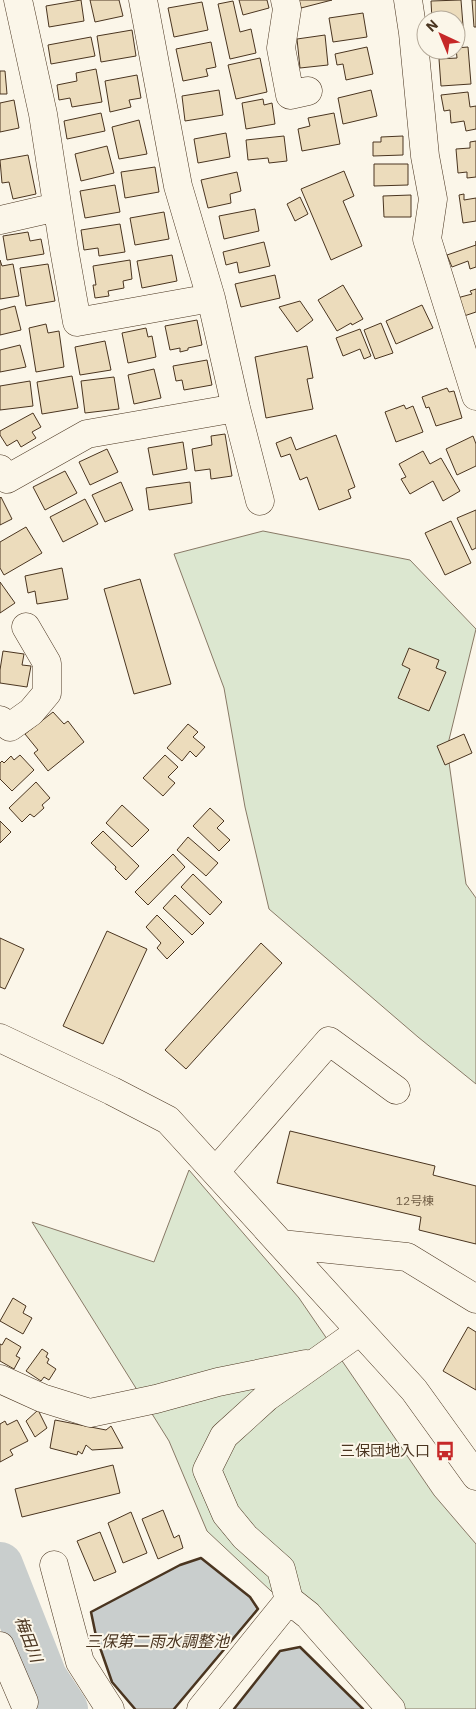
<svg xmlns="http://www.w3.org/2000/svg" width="476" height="1709" viewBox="0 0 476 1709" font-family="'IBM Plex Sans','Noto Sans JP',sans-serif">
<rect width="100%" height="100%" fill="#fbf6e9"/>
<path fill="#dce7d0" stroke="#887966" d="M263,531L410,560L476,629L447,748L466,884L476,898V1084L418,1037L269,909L245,807L224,688L174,554Z
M189,1170L299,1298L434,1495L476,1544V1709H397L207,1531L169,1441L32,1222L154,1262Z"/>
<path fill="#c9cecd" stroke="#887966" d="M201,1558L250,1597L257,1609L174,1709H135L112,1682L96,1636L91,1612L180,1565Z
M300,1647L363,1709H234L280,1651Z"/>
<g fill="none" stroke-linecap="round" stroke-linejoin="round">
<path stroke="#c9cecd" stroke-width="46" d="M0,1565L44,1677L65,1709"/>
</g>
<path fill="#ecdcbc" stroke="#4a3520" d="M81,0L84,21L49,27L46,6Z
M90,0H119L123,16L95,22Z
M239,0H267L269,8L243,15Z
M299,0H332L301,8Z
M461,0L464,38H456V20H432L431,1Z
M472,0H476V27H474Z
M233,1L240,32L251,29L256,53L230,59L218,4Z
M202,2L208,30L174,37L168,8Z
M363,13L367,37L333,42L329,18Z
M132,30L136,56L101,62L97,36Z
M325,35L328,65L300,68L297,39Z
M91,37L95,56L51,64L48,45Z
M211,42L216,67L206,69L208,76L183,81L176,49Z
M367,47L373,74L346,80L343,64L337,65L335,54Z
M468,47L471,84L441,86L439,59L457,58L456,48Z
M260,58L267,92L236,99L228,65Z
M96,69L102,102L72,107L70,98L59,100L57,85L77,81L76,73Z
M0,71H5L7,94H0Z
M137,75L141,98L129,100L131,107L110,112L105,81Z
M219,90L223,115L185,121L182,96Z
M371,90L377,116L343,124L338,98Z
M468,92L470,107L476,106V129L466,131L464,121L451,123L450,110L444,111L441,95Z
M263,99L264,105L272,103L275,124L246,129L242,103Z
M14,100L19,128L0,132V103Z
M101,113L105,131L67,139L64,121Z
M334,113L340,144L302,151L298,129L310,126L308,118Z
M139,120L147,154L119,159L112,127Z
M226,133L230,157L198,163L194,139Z
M284,136L287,161L269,163L268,158L248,160L246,140Z
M403,136V155L373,156V142H381V137Z
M476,141V177L467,178V172L458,173L456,149L470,148V142Z
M107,146L114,173L81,181L75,154Z
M28,155L36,194L13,199L9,182L2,183L0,160Z
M374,164H408V185L374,186Z
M155,167L159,192L125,198L121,172Z
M344,171L354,196L343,201L362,246L331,260L301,189Z
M237,172L241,191L230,194L231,203L208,208L201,180Z
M115,185L120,212L85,218L80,191Z
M464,194V200L476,198V221L463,223L459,195Z
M411,195V217H384L383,196Z
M300,197L308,214L295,221L287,204Z
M255,209L259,231L224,239L219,216Z
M164,212L169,239L135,245L130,218Z
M120,224L125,252L99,256L98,248L84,250L81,230Z
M28,232L30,241L41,239L44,254L7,260L3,236Z
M476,241V267L470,269L468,261L452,267L447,255L476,245Z
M264,242L270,266L239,273L237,262L226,265L223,252Z
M172,255L177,281L142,288L137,261Z
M0,260L2,266L13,264L19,296L0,299Z
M130,260L132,279L123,281L124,288L108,291L109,296L95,298L93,285H96L93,266Z
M48,264L55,301L26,306L20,268Z
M275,275L280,298L241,307L235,284Z
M343,285L363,319L352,325L351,323L337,331L318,300Z
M476,289V312L464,316L457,298L472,294L470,291Z
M300,301L313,320L297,332L279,307Z
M422,305L433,328L396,344L386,321Z
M15,306L21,330L0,335V310Z
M197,320L202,345L188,348V350L180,352V348L170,350L165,326Z
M381,323L393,353L375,359L364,330Z
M46,324L48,333L59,331L64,367L36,372L29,328Z
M146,328L148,337L152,336L156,357L128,363L122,333Z
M360,329L371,356L364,359L360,349L343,356L336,338Z
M105,341L111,370L80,375L75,347Z
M20,345L26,367L0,372V350Z
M307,346L313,378L307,379L313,409L266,418L255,357Z
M207,360L212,385L184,390L182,380L176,381L173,366Z
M154,369L161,398L134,404L128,375Z
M72,376L78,408L42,414L37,382Z
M114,377L119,409L85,413L81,381Z
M30,381L33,406L0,410V386Z
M447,388L449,392L454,391L462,418L436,426L429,407L426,408L422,397Z
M404,405L406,409L413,406L423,432L396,442L385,412Z
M33,413L41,427L32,432L36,438L21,447L17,440L7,446L0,435V431Z
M225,434L232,476L211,479L210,469L195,471L192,449L212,445L211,436Z
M336,435L355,487L348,490L351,498L319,510L307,477L300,480L290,454L281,457L276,443L291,437L296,450Z
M473,436L476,444V466L457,475L446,449Z
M183,442L187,469L153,475L148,448Z
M107,449L118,472L90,485L79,462Z
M423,451L430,464L441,458L460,491L443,501L433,481L410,494L401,479L406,477L399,464Z
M65,471L77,493L45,510L33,487Z
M121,482L133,510L105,522L92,495Z
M190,482L192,503L149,510L146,488Z
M1,497L12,519L0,525V498Z
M85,499L98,524L63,542L50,517Z
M476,510V548L472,550L457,518Z
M451,521L471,563L445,575L425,533Z
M26,527L42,553L4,575L0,568V542Z
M62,568L68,599L37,604L35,591L28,593L25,576Z
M140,579L171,684L134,694L104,589Z
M0,582L15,603L0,613Z
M409,648L439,660L436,668L446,672L429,711L398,698L410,669L402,665Z
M3,651L24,654L22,665L31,666L27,687L0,683V670Z
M53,712L64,724L68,721L84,742L48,771L34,753L38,750L25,734Z
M188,724L198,732L193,737L205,747L196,757L190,751L182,761L167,748Z
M464,734L472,753L445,765L437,746Z
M20,755L34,770L12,791L0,779V763L2,761L4,763L11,756L14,760Z
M165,755L178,767L168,777L175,783L163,796L143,778Z
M36,782L50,798L42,805L44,808L34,817L30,814L22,822L9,808Z
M122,805L149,830L132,847L106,823Z
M210,808L224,821L217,828L230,840L219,851L193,826Z
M0,821L11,832L0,843Z
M103,831L139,866L126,880L115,869L116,867L91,843Z
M188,837L218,863L206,876L177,850Z
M173,854L185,867L148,905L135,892Z
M193,874L222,902L210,915L181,887Z
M175,895L204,923L192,935L163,908Z
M157,915L184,942L167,959L157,948L161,943L146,927Z
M107,931L147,949L103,1044L63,1026Z
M0,938L24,949L5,989L0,987Z
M261,943L282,963L186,1069L165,1050Z
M290,1131L435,1166L433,1175L476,1186V1244L419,1230L421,1217L277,1183Z
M13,1298L26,1306L23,1313L32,1318L23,1334L0,1321Z
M468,1327L476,1332V1390L443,1371Z
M6,1338L21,1347L16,1356L20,1358L14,1369L0,1361V1344L2,1345Z
M42,1349L48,1353L46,1357L49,1359L47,1363L56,1369L49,1380L44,1377L41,1381L26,1371Z
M38,1410L47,1428L35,1437L26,1421Z
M17,1420L28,1441L10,1450L13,1455L0,1462V1424L5,1421L7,1425Z
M55,1420L106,1430L111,1426L123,1448L92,1450L86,1445L82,1454L78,1451L77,1455L50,1448Z
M113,1465L120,1493L22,1517L15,1489Z
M163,1510L174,1538L179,1535L183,1548L158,1559L142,1519Z
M131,1512L147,1553L123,1563L108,1523Z
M100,1532L116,1572L94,1581L77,1541Z"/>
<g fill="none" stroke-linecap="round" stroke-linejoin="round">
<defs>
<path id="minor" d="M18,0L43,114L64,249L77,322L211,298L178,186L143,0
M285,0L287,9L281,48L290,95L308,91
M408,0L413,33L425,156L433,199L427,239L476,396
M0,220L57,207
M211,298L236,408L260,501
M0,469L7,479L87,434L236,408
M0,720L10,727L31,712L47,693V663L26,627
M0,1038L112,1091L168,1120L414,1390L476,1476
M216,1171L329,1041L396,1090
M281,1244L407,1257L476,1299
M0,1379L42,1398L90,1413L156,1399L218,1382L306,1364
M54,1565L80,1662L110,1709
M289,1600L308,1615L391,1709
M0,1646L24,1702
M201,1709L289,1600L281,1569L245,1537L226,1514L207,1470L224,1436L267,1397L360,1331"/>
</defs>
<use href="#minor" stroke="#4a3520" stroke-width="29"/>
<use href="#minor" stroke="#fbf6e9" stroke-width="28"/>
<path stroke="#4a3520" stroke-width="2.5" d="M135,1709L112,1682L96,1636L91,1612L180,1565L201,1558L250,1597L258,1609L174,1709
M234,1709L280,1651L300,1647L363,1709"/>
</g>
<defs>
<symbol id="bus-bare" viewBox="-9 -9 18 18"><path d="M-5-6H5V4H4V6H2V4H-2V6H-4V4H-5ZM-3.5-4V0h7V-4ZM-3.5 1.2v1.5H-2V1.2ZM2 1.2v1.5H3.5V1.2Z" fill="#c62828" stroke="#fbf6e9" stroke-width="2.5" paint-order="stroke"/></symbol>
</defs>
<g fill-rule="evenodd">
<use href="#bus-bare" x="431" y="1437" width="28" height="28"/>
</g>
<g text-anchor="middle" stroke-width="4" stroke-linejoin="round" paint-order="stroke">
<g font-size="12" fill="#725f47">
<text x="415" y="1205">12号棟</text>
</g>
<g font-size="15" fill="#4a3520" stroke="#fbf6e9" text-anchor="end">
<text x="430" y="1456">三保団地入口</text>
</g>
<g font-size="16" font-style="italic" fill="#4a3520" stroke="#fbf6e9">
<text transform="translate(29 1639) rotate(69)" y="6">梅田川</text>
<text x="157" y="1647">三保第二雨水調整池</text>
</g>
</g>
<g transform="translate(441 35) rotate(316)"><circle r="24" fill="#fbf6e9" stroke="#b4a999"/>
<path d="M0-4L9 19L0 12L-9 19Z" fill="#c62828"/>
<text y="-8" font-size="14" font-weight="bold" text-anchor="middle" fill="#4a3520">N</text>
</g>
</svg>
